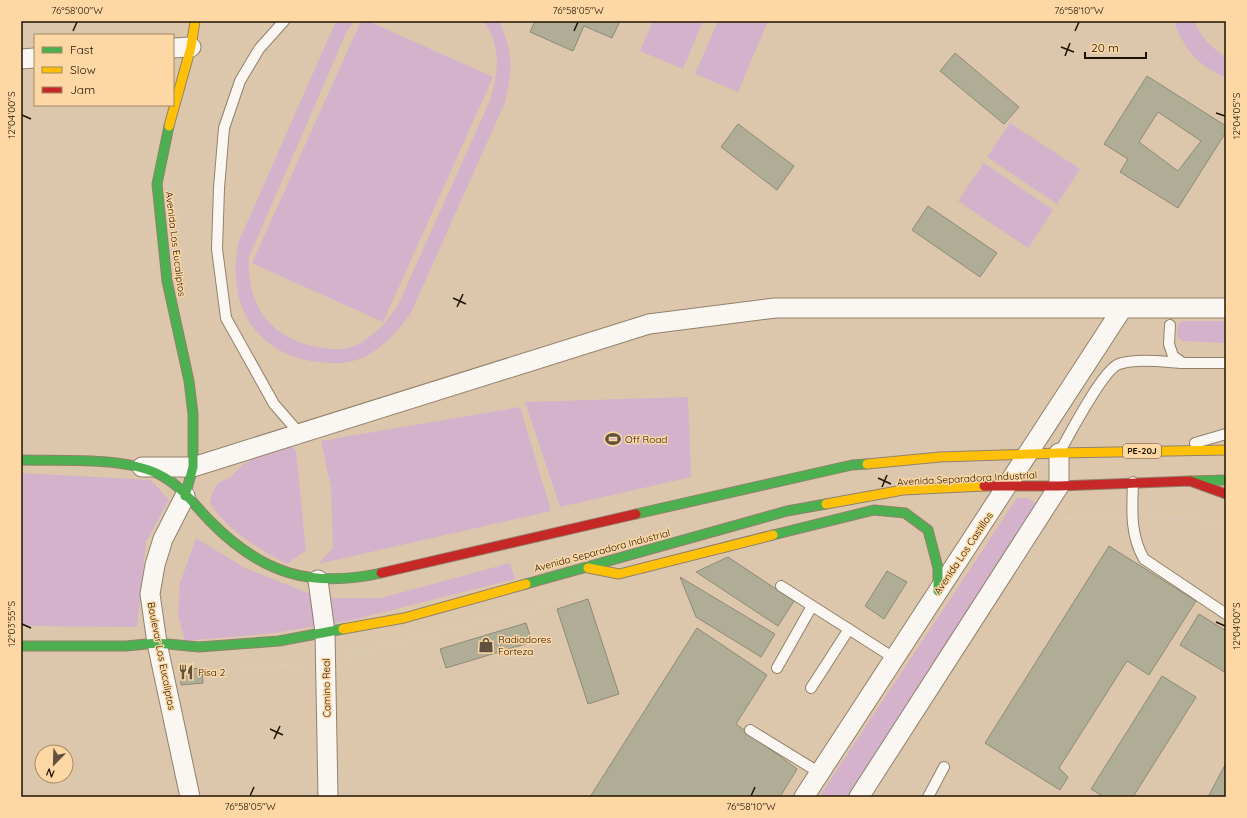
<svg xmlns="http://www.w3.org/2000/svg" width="1247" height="818" viewBox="0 0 1247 818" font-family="Quicksand,sans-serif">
<rect width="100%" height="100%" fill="#dcc7ac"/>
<path fill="#d4b2cb" d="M336,21H355L347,31L249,257C246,304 270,338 317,347C330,349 342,351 354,346C373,338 387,322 398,305L489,103C498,77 503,43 482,21H499C513,52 513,69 505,102L411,313C396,333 379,354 353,361C340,365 324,363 311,361C250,350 226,298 239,241Z
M361,21H368L493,77L383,322L252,263Z
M653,21H703L683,69L640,51Z
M718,21H768L738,92L695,74Z
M1174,21H1194C1201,37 1211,48 1226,57V78C1198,65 1184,50 1174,21Z
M1010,123L1080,169L1057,204L987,157Z
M984,163L1053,210L1028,248L958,201Z
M1183,321H1226V343L1183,341L1177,337L1178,325Z
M688,397L691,477L560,507L525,402Z
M520,407L551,511L318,564L333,548L331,487L321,441Z
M289,443L296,451L306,550L287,564C258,548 229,532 210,503L213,491L218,483L231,477L243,464Z
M21,473L151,480L169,500L146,542L137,627L21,626Z
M1017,498H1028L1037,504L851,797H821V794Z
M196,538L245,568L320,598H381L510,563L515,579L352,620L275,633L185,641L178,615L180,583Z"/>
<path fill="#b0ad97" stroke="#8e8a76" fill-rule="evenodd" d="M535,21H620L612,38L584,26L573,51L530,32Z
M955,53L1019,107L1004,124L940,71Z
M1147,76L1226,126V132L1178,208L1120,172L1128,159L1104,144ZM1158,112L1201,141L1178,171L1139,142Z
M738,124L794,166L777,190L721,147Z
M928,206L997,253L980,277L912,230Z
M1109,546L1196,601L1149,675L1127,661L1059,768L1068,777L1060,790L985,743Z
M728,557L794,601L778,626L696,572Z
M887,571L907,582L884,619L865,606Z
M680,577L775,634L761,657L696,617Z
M588,599L619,694L588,704L557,609Z
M1199,614L1226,631V673L1180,645Z
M526,623L532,642L446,668L440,649Z
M697,628L767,675L736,724L797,769L780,797H590Z
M202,668L203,683L181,685L180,670Z
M1162,676L1196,697L1133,797H1104L1091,789Z
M1226,763V797H1208Z"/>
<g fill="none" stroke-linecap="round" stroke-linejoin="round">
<defs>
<path id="lane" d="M284,21L259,49L240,81L224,128L219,188L217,249L226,318L274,404L300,434
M1170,325L1169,344L1173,356L1183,363H1226
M1195,443L1226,434
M1059,453C1069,436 1103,369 1119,364C1136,358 1165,362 1183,363
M1133,482C1132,510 1130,535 1144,559L1226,614
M781,586L894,658
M777,668L812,606
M811,688L849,629
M750,730L820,773
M928,797L944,767"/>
<path id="street" d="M173,48L191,47
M21,59L35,58
M142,467H193L649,324L775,308H1226
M185,496L163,539L155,565L150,594L157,643L190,797
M318,580L325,632L328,797
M804,797L1122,309
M859,797L1059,486V453"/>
<path id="fast" d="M169,126L157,184L167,281L189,381L193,414V467L185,496
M21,460C62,461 129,456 164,477C183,488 196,507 210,521C261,573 310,589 381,573
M1190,481L1226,480
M636,514L852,465L867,464
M773,535L874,510L905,513L928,530L938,568V591
M526,584L787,511L826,504
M21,646H126L157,643L199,647L279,641L343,629"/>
<path id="slow" d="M169,126L191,47L195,21
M1059,453L1226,450
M867,464L940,457L1059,453
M826,504L903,490L984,486
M588,568L619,574L773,535
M343,629L404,618L526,584"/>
<path id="jam" d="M984,486H1059L1190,481L1226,494
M381,573L636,514"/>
</defs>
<use href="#lane" stroke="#91816b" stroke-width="12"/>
<use href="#street" stroke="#91816b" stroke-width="21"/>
<use href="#fast" stroke="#91816b" stroke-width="11"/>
<use href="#slow" stroke="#91816b" stroke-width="11"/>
<use href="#jam" stroke="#91816b" stroke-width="11"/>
<path stroke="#d7d0c7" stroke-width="2.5" stroke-dasharray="1 3" stroke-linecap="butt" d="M1147,517L1194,519L1226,526
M1061,519L1118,517
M344,657L595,592
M241,667L306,664"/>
<use href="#lane" stroke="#faf7f3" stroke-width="10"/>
<use href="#street" stroke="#faf7f3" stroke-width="19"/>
<use href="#fast" stroke="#4caf50" stroke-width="9"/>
<use href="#slow" stroke="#ffc107" stroke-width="9"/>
<use href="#jam" stroke="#c62828" stroke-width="9"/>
</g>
<path fill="none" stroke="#1f1201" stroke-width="1.5" d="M73,31L77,22M574,31L578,22M1075,31L1079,22M1061,47L1074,52M1065,56L1070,43M1216,113L1225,116M22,115L31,119M453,298L466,304M457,307L463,294M878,478L891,484M882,487L887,475M1216,622L1225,626M22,624L31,628M270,729L283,735M274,739L280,726M250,796L254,787M751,796L755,787"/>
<defs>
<symbol id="stadium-bare" viewBox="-9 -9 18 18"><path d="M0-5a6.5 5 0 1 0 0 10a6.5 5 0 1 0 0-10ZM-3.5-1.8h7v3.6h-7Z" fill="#61513d" stroke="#fdd8a5" stroke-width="2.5" paint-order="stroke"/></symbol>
<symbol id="shop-bare" viewBox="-9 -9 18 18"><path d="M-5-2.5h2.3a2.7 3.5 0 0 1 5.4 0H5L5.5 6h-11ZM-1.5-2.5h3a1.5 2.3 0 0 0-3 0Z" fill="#61513d" stroke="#fdd8a5" stroke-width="2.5" paint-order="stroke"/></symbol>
<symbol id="restaurant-bare" viewBox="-9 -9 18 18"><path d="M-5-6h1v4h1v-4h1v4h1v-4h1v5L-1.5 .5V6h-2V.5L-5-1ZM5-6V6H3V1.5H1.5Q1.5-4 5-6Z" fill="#61513d" stroke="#fdd8a5" stroke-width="2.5" paint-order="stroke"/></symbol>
</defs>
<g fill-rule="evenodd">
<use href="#stadium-bare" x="602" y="428" width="22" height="22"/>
<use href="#shop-bare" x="475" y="634" width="22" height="22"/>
<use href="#restaurant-bare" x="175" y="661" width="22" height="22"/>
</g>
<g text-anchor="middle" stroke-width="3" stroke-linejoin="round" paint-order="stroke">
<rect fill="#fdd8a5" stroke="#624d32" stroke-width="1" x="1123" y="444" width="38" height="14" rx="3"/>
<g font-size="9" font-weight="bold" fill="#1f1201">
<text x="1142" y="454">PE-20J</text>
</g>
<g font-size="10" fill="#1f1201" stroke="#fdd8a5">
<text transform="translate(176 244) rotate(83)" y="4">Avenida Los Eucaliptos</text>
<text transform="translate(967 478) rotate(-3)" y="4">Avenida Separadora Industrial</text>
<text transform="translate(602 550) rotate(-15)" y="4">Avenida Separadora Industrial</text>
<text transform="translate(963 553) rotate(-56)" y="4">Avenida Los Castillos</text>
<text transform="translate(162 656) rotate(79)" y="4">Boulevar Los Eucaliptos</text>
<text transform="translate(326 688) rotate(-91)" y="4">Camino Real</text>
</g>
<g font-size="10" fill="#1f1201" stroke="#fdd8a5" text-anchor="start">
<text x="625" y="443">Off Road</text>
<text x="498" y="643">Radiadores<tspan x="498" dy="12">Forteza</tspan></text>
<text x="198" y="676">Pisa 2</text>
</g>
</g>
<rect width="1247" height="818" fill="none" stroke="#fdd8a5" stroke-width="44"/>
<rect x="34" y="34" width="140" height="72" fill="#fdd8a5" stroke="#a48963"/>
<rect x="42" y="47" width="20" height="6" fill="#4caf50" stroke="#a48963"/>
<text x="70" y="54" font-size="12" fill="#1f1201">Fast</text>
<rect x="42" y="67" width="20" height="6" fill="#ffc107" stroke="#a48963"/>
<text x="70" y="74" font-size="12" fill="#1f1201">Slow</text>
<rect x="42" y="87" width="20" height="6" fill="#c62828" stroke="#a48963"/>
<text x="70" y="94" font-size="12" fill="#1f1201">Jam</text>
<g transform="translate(54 764) rotate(203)"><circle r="19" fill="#fdd8a5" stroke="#a48963"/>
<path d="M0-3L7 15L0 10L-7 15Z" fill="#61513d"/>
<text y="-6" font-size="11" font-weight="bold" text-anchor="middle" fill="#1f1201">N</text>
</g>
<path d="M1085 52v6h61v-6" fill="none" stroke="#1f1201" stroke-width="2"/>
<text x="1091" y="52" font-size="12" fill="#1f1201" stroke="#fdd8a5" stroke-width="3" paint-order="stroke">20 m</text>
<rect x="22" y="22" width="1203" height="774" fill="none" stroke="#1f1201" stroke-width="1.5"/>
<g font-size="10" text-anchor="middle" fill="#1f1201">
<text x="77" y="14">76°58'00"W</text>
<text x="578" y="14">76°58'05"W</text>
<text x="1079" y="14">76°58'10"W</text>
<text transform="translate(11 115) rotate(-90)" y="4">12°04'00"S</text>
<text transform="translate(1236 116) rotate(-90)" y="4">12°04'05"S</text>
<text transform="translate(11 624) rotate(-90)" y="4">12°03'55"S</text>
<text transform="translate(1236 626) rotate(-90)" y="4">12°04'00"S</text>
<text x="250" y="810">76°58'05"W</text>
<text x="751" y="810">76°58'10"W</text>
</g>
</svg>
